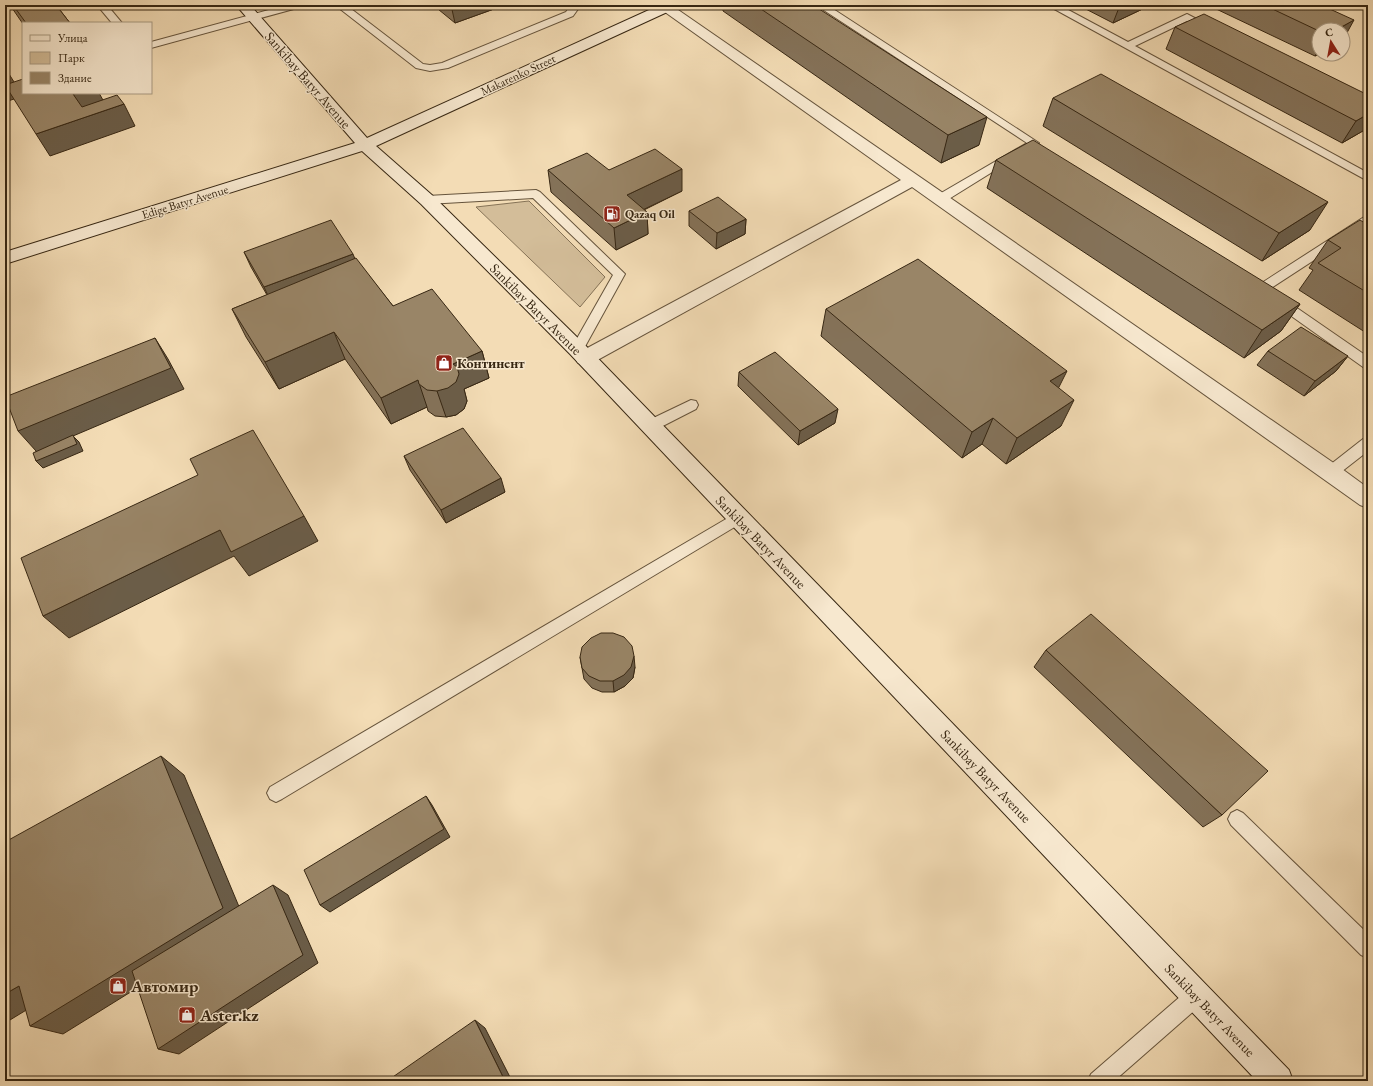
<svg xmlns="http://www.w3.org/2000/svg" width="1373" height="1086" viewBox="0 0 1373 1086" font-family="'EB Garamond',serif">
<rect width="100%" height="100%" fill="#f3dcb5"/>
<filter id="stains"><feTurbulence type="fractalNoise" baseFrequency=".005" numOctaves="4"/><feColorMatrix values="0 0 0 0 .2 0 0 0 0 .09 0 0 0 0 .02 0 0 0 .5 -.17"/></filter>
<radialGradient id="worn" r=".72"><stop offset=".6" stop-color="#630" stop-opacity="0"/><stop offset="1" stop-color="#630" stop-opacity=".3"/></radialGradient>
<path fill="#d3bd99" stroke="#857256" d="M529,201L605,277L580,307L476,207Z"/>
<g fill="none" stroke-linecap="round" stroke-linejoin="round">
<defs>
<path id="lane" d="M97,5H107L122,23H112Z
M287,5H303L301,7L151,48V42Z
M335,5H346L423,64L430,65L442,63L566,12L568,9L566,5H576L578,9L573,16L448,68L430,71L416,68Z
M816,5H827L1039,143L944,202H936L934,199L936,196L1027,143Z
M1047,5H1059L1128,42L1187,14L1212,27L1214,29L1209,32L1187,21L1135,46L1368,173V181Z
M536,190L540,192L625,274L582,352L577,354L572,352L571,349L613,275L533,198L427,204L423,203L421,200L423,197L427,196Z
M1368,216V225L1265,292L1261,293L1257,292L1255,289L1257,286L1364,217Z
M1277,296L1281,297L1368,357V369L1363,367L1273,303L1271,300L1273,297Z
M691,400L696,401L698,405L696,409L655,430L650,431L645,430L643,426L645,422Z
M1368,438V451L1336,476L1331,478L1326,476L1324,472L1326,468L1363,439Z
M738,512L743,514L745,518L743,522L282,799L276,802L270,799L267,793L270,787Z
M1237,810L1243,813L1368,934V958L1361,955L1231,825L1228,819L1231,813Z
M1196,986L1203,989L1206,996L1203,1003L1114,1081H1088L1091,1074L1189,989Z"/>
<path id="street" d="M655,5H671L1338,466L1368,488V508L1360,505L912,187L592,363L585,365L578,363L575,358L578,353L901,180Z"/>
<path id="secondary" d="M236,5H250L367,138L660,5H678L676,8L376,146L433,196L584,344L1289,1070L1293,1081H1257L570,354L421,204L362,151L5,264V252L355,143Z"/>
</defs>
<use href="#lane" stroke="#66543c" stroke-width="2"/>
<use href="#street" stroke="#66543c" stroke-width="2"/>
<use href="#secondary" stroke="#372713" stroke-width="2"/>
<use href="#lane" fill="#f7e8cf" fill-rule="evenodd"/>
<use href="#street" fill="#f7e8cf" fill-rule="evenodd"/>
<use href="#secondary" fill="#f7e8cf" fill-rule="evenodd"/>
</g>
<path fill="#847259" stroke="#372713" d="M10,5H56L70,23H23V24Z
M433,5H505L455,23Z
M723,5H813L979,145L941,163L723,11Z
M1078,5H1151L1113,23Z
M1213,5H1321L1319,30V54L1315,56L1212,7Z
M1175,27L1368,95V128L1342,143L1166,49Z
M1053,98L1310,230L1262,261L1043,126Z
M996,160L1300,304L1281,331L1244,358L987,188Z
M548,170H609L682,191L644,210L647,212L648,234L616,250L551,192Z
M689,211L746,219L745,234L716,249L689,226Z
M1368,225V334L1299,290L1313,270L1309,268L1328,240Z
M244,252L355,258L393,306L482,351L489,378L464,389L467,401L464,409L456,415L446,417L435,416L428,411L427,407L391,424L345,359L279,389L246,337L232,309L267,295L251,267Z
M826,309L1058,388L1061,426L1006,464L982,444L962,458L821,336Z
M1268,351L1348,356L1336,371L1304,396L1257,365Z
M739,372L835,423L798,445L738,386Z
M404,456L505,492L446,523L410,470Z
M1046,650L1222,815L1203,827L1034,667Z
M580,657L635,667L633,678L625,686L614,692H602L592,688L584,679Z"/>
<path fill="#6b5d48" stroke="#372713" d="M451,5H505L455,23Z
M1120,5H1151L1113,23Z
M1354,20L1343,40V30H1336Z
M1319,49V54L1315,56Z
M9,74L23,96L5,102V76Z
M77,93H99L108,109L86,116L73,94Z
M124,104L135,126L50,156L36,134Z
M1368,114V128L1342,143L1356,121Z
M987,117L979,145L941,163L948,135Z
M682,169V191L628,217L627,195Z
M1328,202L1310,230L1262,261L1279,233Z
M647,212L648,234L616,250L614,228Z
M746,219L745,234L716,249L717,233Z
M353,254L359,269L271,302L264,287Z
M1300,304L1281,331L1244,358L1262,330Z
M334,332L345,359L279,389L265,362Z
M155,338L168,359L184,389L73,436L79,442L83,451L43,468L36,461V451L18,431Z
M482,351L489,378L464,389L467,401L464,409L456,415L446,417L437,391L453,364Z
M1348,356L1336,371L1304,396L1315,381Z
M1067,371L1054,397L1050,381Z
M418,380L427,407L391,424L381,398Z
M1074,400L1061,426L1006,464L1017,438Z
M838,409L835,423L798,445L800,431Z
M993,418L982,444L962,458L972,432Z
M501,478L505,492L446,523L441,510Z
M304,516L318,541L249,576L234,556L69,638L43,616L220,530Z
M634,656L635,667L633,678L625,686L614,692L613,681Z
M161,756L184,775L245,921L63,1034L30,1026Z
M426,796L432,805L450,837L330,912L320,905Z
M273,885L288,895L318,963L179,1054L158,1049Z
M19,986L51,995L5,1023V994Z
M475,1020L485,1028L512,1081H505Z"/>
<path fill="#998567" stroke="#372713" d="M13,5H56L70,23H26Z
M755,5H813L987,117L948,135Z
M1264,5H1321L1354,20L1336,30H1319V31Z
M1204,14L1368,95V114L1356,121L1175,27Z
M5,68L9,74L5,76Z
M1101,74L1328,202L1279,233L1053,98Z
M23,79V93H77L73,94L82,107L117,95L124,104L36,134L5,85Z
M1033,140L1300,304L1262,330L996,160Z
M655,149L682,169L627,195L647,212L614,228L548,170L587,153L609,170Z
M718,197L746,219L717,233L689,211Z
M331,220L353,254L264,287L244,252Z
M1360,220L1368,225V293L1318,263L1341,248L1328,240Z
M356,258L393,306L432,289L482,351L453,364L457,367L459,374L456,382L448,388L437,391L427,390L419,384L418,380L381,398L334,332L265,362L232,309Z
M918,259L1067,371L1050,381L1074,400L1017,438L993,418L972,432L826,309Z
M1301,327L1348,356L1315,381L1268,351Z
M155,338L171,368L18,431L5,397Z
M775,352L838,409L800,431L739,372Z
M463,428L501,478L441,510L404,456Z
M253,430L304,516L231,552L220,530L43,616L21,558L198,475L190,459Z
M73,435L77,444L36,461L33,453Z
M1091,614L1268,771L1222,815L1046,650Z
M601,633H613L624,637L632,646L634,656L631,667L624,675L613,681H600L589,676L582,668L580,657L582,647L591,638Z
M161,756L223,908L30,1026L19,986L5,994V842Z
M426,796L444,829L320,905L304,870Z
M273,885L303,955L158,1049L132,971Z
M475,1020L505,1081H387Z"/>
<defs>
<symbol id="fuel-square" viewBox="-11 -11 22 22"><rect x="-9" y="-9" width="18" height="18" rx="4" fill="#8f2418" stroke="#f7e8cf"/><path d="M-5.5-6h7V0h2V4h1.3V-2.5L3-4.5l.8-.8L6-3V5H2.5V1h-1V6h-7ZM-4.2-4.7v3.2H.2V-4.7Z" fill="#fff"/></symbol>
<symbol id="shop-square" viewBox="-11 -11 22 22"><rect x="-9" y="-9" width="18" height="18" rx="4" fill="#8f2418" stroke="#f7e8cf"/><path d="M-5-2.5h2.3a2.7 3.5 0 0 1 5.4 0H5L5.5 6h-11ZM-1.5-2.5h3a1.5 2.3 0 0 0-3 0Z" fill="#fff"/></symbol>
</defs>
<g fill-rule="evenodd">
<use href="#fuel-square" x="602" y="204" width="20" height="20"/>
<use href="#shop-square" x="434" y="353" width="20" height="20"/>
<use href="#shop-square" x="108" y="976" width="20" height="20"/>
<use href="#shop-square" x="177" y="1005" width="20" height="20"/>
</g>
<g text-anchor="middle" stroke-width="3" stroke-linejoin="round" paint-order="stroke">
<g font-size="12" fill="#372713" stroke="#f7e8cf">
<text transform="translate(518 75) rotate(-25)" y="4">Makarenko Street</text>
<text transform="translate(185 202) rotate(-17)" y="4">Edige Batyr Avenue</text>
</g>
<g font-size="12" font-weight="bold" fill="#372713" stroke="#f7e8cf" text-anchor="start">
<text x="625" y="218">Qazaq Oil</text>
</g>
<g font-size="14" fill="#372713" stroke="#f7e8cf">
<text transform="translate(308 80) rotate(49)" y="5">Sankibay Batyr Avenue</text>
<text transform="translate(536 309) rotate(45)" y="5">Sankibay Batyr Avenue</text>
<text transform="translate(761 542) rotate(46)" y="5">Sankibay Batyr Avenue</text>
<text transform="translate(986 776) rotate(46)" y="5">Sankibay Batyr Avenue</text>
<text transform="translate(1210 1010) rotate(46)" y="5">Sankibay Batyr Avenue</text>
</g>
<g font-size="14" font-weight="bold" fill="#372713" stroke="#f7e8cf" text-anchor="start">
<text x="457" y="368">Континент</text>
</g>
<g font-size="17" font-weight="bold" fill="#372713" stroke="#f7e8cf" text-anchor="start">
<text x="131" y="992">Автомир</text>
<text x="200" y="1021">Aster.kz</text>
</g>
</g>
<rect width="1373" height="1086" fill="none" stroke="#f3dcb5" stroke-width="20"/>
<rect x="6" y="6" width="1361" height="1074" fill="none" stroke="#372713" stroke-width="2"/>
<rect x="10" y="10" width="1353" height="1066" fill="none" stroke="#372713"/>
<rect x="22" y="22" width="130" height="72" fill="#f7e8cf" stroke="#aa9b84"/>
<rect x="30" y="35" width="20" height="6" fill="#f7e8cf" stroke="#aa9b84"/>
<text x="58" y="42" font-size="12" fill="#372713">Улица</text>
<rect x="30" y="52" width="20" height="12" fill="#d3bd99" stroke="#aa9b84"/>
<text x="58" y="62" font-size="12" fill="#372713">Парк</text>
<rect x="30" y="72" width="20" height="12" fill="#998567" stroke="#aa9b84"/>
<text x="58" y="82" font-size="12" fill="#372713">Здание</text>
<g transform="translate(1331 42) rotate(349)"><circle r="19" fill="#f7e8cf" stroke="#aa9b84"/>
<path d="M0-3L7 15L0 10L-7 15Z" fill="#8f2418"/>
<text y="-6" font-size="11" font-weight="bold" text-anchor="middle" fill="#372713">С</text>
</g>
<rect width="100%" height="100%" filter="url(#stains)"/>
<rect width="100%" height="100%" fill="url(#worn)"/>
</svg>
